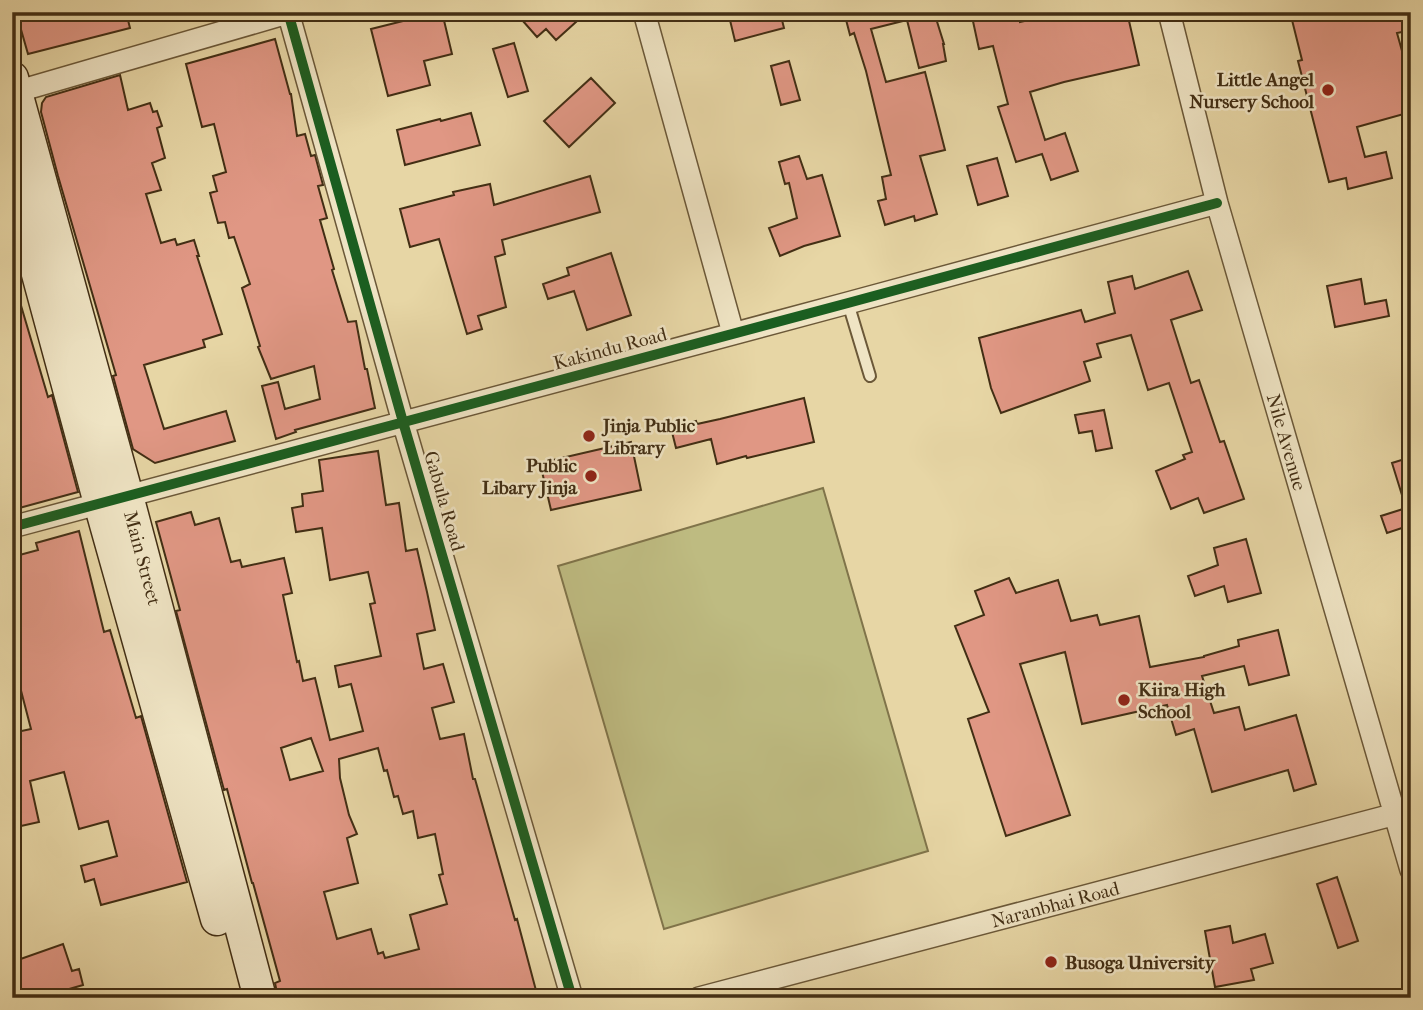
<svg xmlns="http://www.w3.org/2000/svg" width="1423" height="1010" viewBox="0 0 1423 1010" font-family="'IM FELL French Canon',serif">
<rect width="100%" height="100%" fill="#e7d6a5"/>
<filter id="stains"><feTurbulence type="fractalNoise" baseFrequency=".00286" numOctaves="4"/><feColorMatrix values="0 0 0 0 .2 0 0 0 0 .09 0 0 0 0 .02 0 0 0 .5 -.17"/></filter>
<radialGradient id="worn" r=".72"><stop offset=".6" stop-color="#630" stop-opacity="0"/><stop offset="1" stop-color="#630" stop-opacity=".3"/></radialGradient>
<path fill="#bebb81" stroke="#80744a" stroke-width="2" d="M823,488L928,851L664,929L558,566Z"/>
<path fill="#e09784" stroke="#422e14" stroke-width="2" fill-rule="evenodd" d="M16,12H126L130,28L28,54Z
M439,12H442L452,54L424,61L430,85L388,96L371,29Z
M515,12H587L556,40L546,29L537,37Z
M741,12H780L784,28L735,41L729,16Z
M844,12H934L944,44H943L946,61L919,68L907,20L871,29L886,82L925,72L945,150L920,156L937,214L915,221L914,216L885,225L878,201L886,199L882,177L891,175L866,71L854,33L850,35Z
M971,12H1019L1020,22L1064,12H1127L1139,65L1064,82L1030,92L1045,140L1065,133L1078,171L1051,180L1042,154L1016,162L998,107L1008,104L994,50L993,46L979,49Z
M1321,12H1402L1407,31L1397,33L1411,83V112L1357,127L1365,157L1386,152L1392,178L1348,189L1346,178L1329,182L1298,61L1302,60L1292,20Z
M275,39L290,94H291L297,136L305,134L311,156L315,155L323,185L318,186L327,218L320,220L334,269L332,270L348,322L356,321L365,369H367L375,408L295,430L296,432L276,439L262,386L278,382L285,409L320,399L314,366L271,379L258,347L260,346L242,288L250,284L234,237L229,238L225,222L218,223L210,193L217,191L213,176L226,172L214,124L202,127L186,64Z
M514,43L528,91L508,97L493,49Z
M789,61L800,100L781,105L771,66Z
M120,75L128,110L150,103L153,112L157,111L162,126L157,128L165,158L152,163L161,190L146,194L161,243L175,239L177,245L194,240L199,256H197L222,334L203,340L205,347L144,365L164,429L226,411L235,441L155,463L133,449L113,376L116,375L58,176L41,112L42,103L46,97Z
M591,78L615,103L569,147L544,121Z
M471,113L480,145L405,165L397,130L440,119L441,121Z
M799,156L807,179L822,175L840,236L804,246L780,256L769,228L797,218L789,183L785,184L779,162Z
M997,158L1008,196L978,205L967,166Z
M590,176L600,212L502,240L505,254L495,257L506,307L478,316L482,329L467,334L439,239L410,247L400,209L454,195L453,192L490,184L494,205Z
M611,253L631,315L587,330L574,291L548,299L543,284L569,275L567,268Z
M1188,271L1202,310L1171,320L1191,383L1199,380L1220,442L1224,441L1244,499L1204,513L1198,498L1171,509L1156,471L1185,459L1183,455L1192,452L1169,383L1148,390L1131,335L1097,344L1101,357L1084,362L1090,381L1001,413L991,388L979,338L1081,310L1085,322L1115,313L1108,282L1132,276L1135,289Z
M1361,279L1365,304L1386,300L1389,316L1335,327L1327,286Z
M17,292L48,397L52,395L78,492L12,510V293Z
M804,398L814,442L747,458L746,456L717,464L711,439L676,448L671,428L696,421L697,424L720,419Z
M1104,410L1112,448L1096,451L1092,431L1079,433L1075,415Z
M631,442L641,490L551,510L540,463Z
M378,451L386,505L399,503L406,551L417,549L427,592L435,630L417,634L424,669L443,664L454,702L432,708L440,739L464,734L473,779H475L515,920L517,919L538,998H278L275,983L280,981L253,883H252L227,789L224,790L176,611L180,610L156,522L191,512L195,525L219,518L231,562L240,560L242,567L284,558L292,593L283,595L297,662L299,661L303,681L315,678L330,740L363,731L351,684L339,687L335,666L381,656L370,604L375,603L368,572L330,580L322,528L296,532L292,508L303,506L302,494L323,491L319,460ZM311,738L323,771L290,780L281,748ZM378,748L384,771L387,770L394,797L398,796L403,814L413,811L418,838L435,834L443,874L439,875L447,904L410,915L419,949L385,958L383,952L378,954L371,929L337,939L324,892L358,883L347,838L357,834L349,815L340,778L339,759Z
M1411,457V525L1387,533L1381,516L1406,508L1392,463Z
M79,531L104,632L110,630L136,718L141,716L187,882L101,905L94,879L85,882L81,866L117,856L108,821L79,829L64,772L30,781L39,822L12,828V733L31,729L12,656V557L38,550L36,543Z
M1246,539L1261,593L1228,602L1224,586L1195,596L1188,576L1218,565L1214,548Z
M1009,578L1016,593L1058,580L1071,621L1097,615L1100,625L1139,616L1150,667L1204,657V656L1239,646L1238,640L1278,630L1289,675L1249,685L1244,666L1202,676L1214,713L1239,707L1245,730L1296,715L1316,784L1294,791L1288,770L1212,792L1194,729L1176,735L1167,705L1082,724L1065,652L1020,664L1070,815L1006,836L968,719L989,712L955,626L984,615L975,591Z
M1337,877L1358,941L1338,948L1317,884Z
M1230,926L1233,943L1265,934L1273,963L1251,969L1254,980L1215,987L1205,931Z
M63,944L72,971L79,969L83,985L38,998H12V962Z"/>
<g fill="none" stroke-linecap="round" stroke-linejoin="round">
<defs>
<path id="lane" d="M848,303L870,376"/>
<path id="street" d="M288,12L403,422L572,998
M644,12L733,333
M1169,12L1217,203L1411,870
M12,93L291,12
M12,527L848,303L1217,203
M699,998L1411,810"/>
<path id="secondary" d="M12,78L127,496L260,998
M12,178L100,503L217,919"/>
</defs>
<use href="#lane" stroke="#6b5838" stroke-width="14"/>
<use href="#street" stroke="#6b5838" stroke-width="24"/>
<use href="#secondary" stroke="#422e14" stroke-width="35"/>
<use href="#lane" stroke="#efe4c4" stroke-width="10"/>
<use href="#street" stroke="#efe4c4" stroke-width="21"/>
<use href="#secondary" stroke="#efe4c4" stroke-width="32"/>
<defs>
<path id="cycleway" d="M288,12L403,422L572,998
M12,527L848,303L1217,203"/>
</defs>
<use href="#cycleway" stroke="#efe4c4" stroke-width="15"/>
<use href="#cycleway" stroke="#1b5e20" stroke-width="10"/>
</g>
<g fill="#8f2418" stroke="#efe4c4" stroke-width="2.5">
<circle cx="1328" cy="90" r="7"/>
<circle cx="589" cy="436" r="7"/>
<circle cx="591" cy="476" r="7"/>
<circle cx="1124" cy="700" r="7"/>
<circle cx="1051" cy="962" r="7"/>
</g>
<g text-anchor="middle" stroke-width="5" stroke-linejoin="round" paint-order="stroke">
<g font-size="19" font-weight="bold" fill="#422e14" stroke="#efe4c4" text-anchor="start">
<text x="1314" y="86" text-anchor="end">Little Angel<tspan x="1314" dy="22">Nursery School</tspan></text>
<text x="603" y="432">Jinja Public<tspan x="603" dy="22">Library</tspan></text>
<text x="577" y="472" text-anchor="end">Public<tspan x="577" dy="22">Libary Jinja</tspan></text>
<text x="1138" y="696">Kiira High<tspan x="1138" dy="22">School</tspan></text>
<text x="1065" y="969">Busoga University</text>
</g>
<g font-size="19" fill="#422e14" stroke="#efe4c4">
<text transform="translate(610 348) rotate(-15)" y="7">Kakindu Road</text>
<text transform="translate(1287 442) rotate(74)" y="7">Nile Avenue</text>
<text transform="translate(445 501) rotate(74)" y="7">Gabula Road</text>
<text transform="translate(143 558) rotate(75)" y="7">Main Street</text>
<text transform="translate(1055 904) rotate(-15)" y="7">Naranbhai Road</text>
</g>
</g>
<rect width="1423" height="1010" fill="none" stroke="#e7d6a5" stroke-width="42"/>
<rect x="14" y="14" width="1395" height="982" fill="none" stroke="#422e14" stroke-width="3.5"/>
<rect x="21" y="21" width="1381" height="968" fill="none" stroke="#422e14" stroke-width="2"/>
<rect width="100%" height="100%" filter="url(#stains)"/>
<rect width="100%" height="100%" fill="url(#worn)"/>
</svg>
